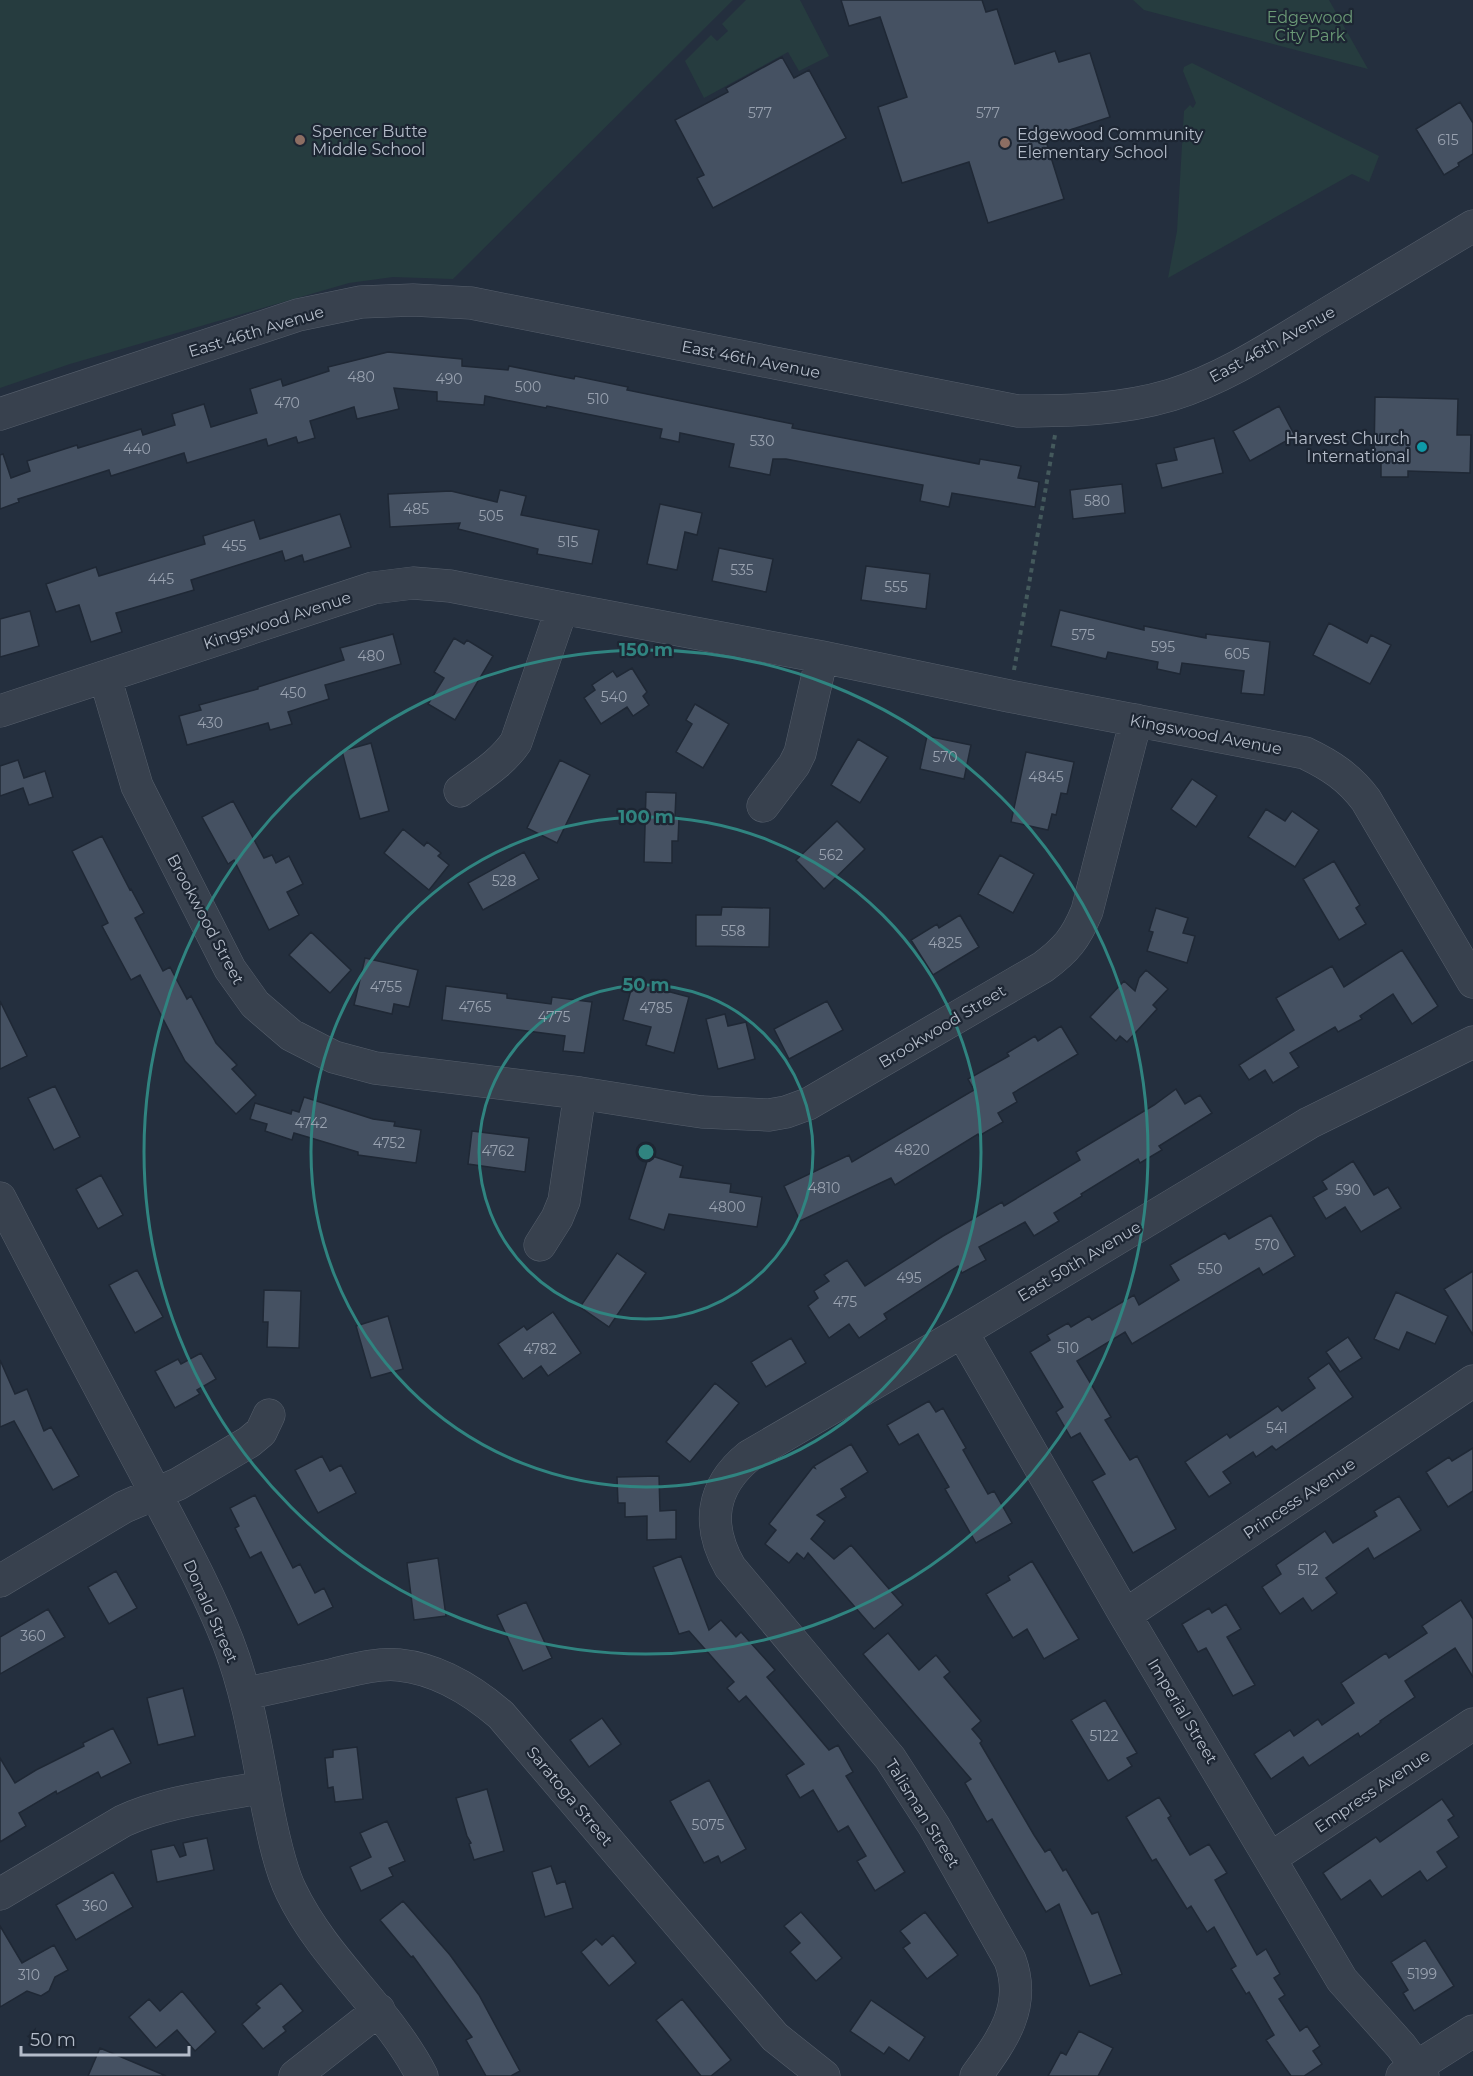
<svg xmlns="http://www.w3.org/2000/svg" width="1473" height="2076" viewBox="0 0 1473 2076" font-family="Montserrat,sans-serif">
<rect width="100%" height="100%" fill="#242f3e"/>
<path fill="#263c3f" d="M0,0H733L453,279L393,277L349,283L70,364L0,388Z
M746,0H800L829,56L799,71L788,52L704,98L685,61L711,35L717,41L728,31L722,24Z
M1133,0H1329L1368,69L1144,10Z
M1192,63L1379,156L1369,182L1352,174L1168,278L1177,231L1184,111L1190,105L1193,108L1196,103L1183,71L1184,67Z"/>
<path fill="#455162" stroke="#1f2835" stroke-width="1.5" d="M841,0H982L986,12L997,9L1015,64L1055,51L1059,62L1090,53L1110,117L1045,138L1064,199L988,223L969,162L902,183L878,107L907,97L880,17L849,26Z
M782,57L794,78L809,70L846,138L713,208L697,178L704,175L675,120L728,92L726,88Z
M1460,102L1473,123V154L1458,163L1459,166L1444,175L1416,129Z
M388,352L462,359V366L508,370L509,366L574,379L575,376L628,387L627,390L793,424L792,428L979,464L980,459L1021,466L1018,478L1039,482L1035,507L952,493L949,507L920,501L923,485L786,459H773L770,475L729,467L734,444L680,433L679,442L660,438L662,429L547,406L546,408L485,396L484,405L437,401V392L394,388L399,409L357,419L354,407L310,421L315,438L298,443L296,437L268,446L266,439L187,463L184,453L111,476L109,470L18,499L19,502L0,509V455L3,454L11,478L30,471L27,461L77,445L78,448L141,429L143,435L175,425L172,414L204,404L211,427L257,413L250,389L281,379L283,386L329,371L328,367Z
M1375,397L1458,399L1457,435H1471L1470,473L1408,471V477H1381V459H1374Z
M1279,406L1295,436L1250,461L1233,431Z
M1214,438L1223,473L1162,488L1156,464L1177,460L1174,448Z
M1122,484L1125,513L1073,519L1070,490Z
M500,490L526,496L521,515L599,530L592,564L537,554L538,549L458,529L460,523L390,527L388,494L451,491L497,502Z
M660,504L702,513L697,535L685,532L677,570L647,564Z
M340,514L351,547L304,562L302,555L285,561L282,551L191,580L194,590L116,613L122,632L91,642L79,605L56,612L46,584L96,567L99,576L205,544L203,536L254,520L260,539Z
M719,548L773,559L766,592L712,581Z
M866,566L930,574L926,609L861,600Z
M1060,610L1144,630V626L1206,638V634L1270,642L1264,695L1241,693L1244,671L1182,663L1180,674L1157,669L1158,662L1108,652L1106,659L1051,646Z
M30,611L39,646L0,657V619Z
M1329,623L1367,643L1371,635L1391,645L1370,684L1313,655Z
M393,634L401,664L325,685L329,699L288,712L292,724L270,730L268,723L187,745L179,716L201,710L199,705L258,689V687L344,660L340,648Z
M454,638L464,644L467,640L493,656L455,720L428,704L444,678L434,672Z
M632,668L647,692L643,696L649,705L633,716L627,707L601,724L584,698L595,690L592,685L613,671L617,677Z
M695,704L729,724L703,768L676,752L692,724L686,720Z
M927,736L971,745L964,779L920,769Z
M858,739L888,757L860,803L831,785Z
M371,743L389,811L360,819L342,751Z
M1026,752L1074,762L1067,794L1061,793L1056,815L1052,814L1048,830L1011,822Z
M18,760L24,778L45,771L53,797L29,805L23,788L0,796V766Z
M560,760L590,775L557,843L527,828Z
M1192,779L1217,796L1196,827L1171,809Z
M646,792L676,793L675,817H679L678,841H672V863L644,862Z
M233,801L264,858L272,855L276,863L289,856L303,884L287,892L299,915L269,930L234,860L228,864L202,817Z
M1266,809L1285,821L1292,811L1319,830L1295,867L1248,837Z
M837,821L865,849L824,889L796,860Z
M403,829L424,846L427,842L441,853L438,856L449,865L429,890L384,853Z
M102,836L130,890L131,889L144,913L135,918L163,971L170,967L187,999L191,996L216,1043L237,1065L232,1069L256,1095L236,1114L185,1061L140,975L131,980L102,926L108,923L72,851Z
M524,852L539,879L483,910L468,883Z
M1000,855L1034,874L1013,913L978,894Z
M1334,861L1360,905L1356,908L1366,924L1339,940L1303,879Z
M722,907L770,908L769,947L696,946V915H721Z
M1156,908L1188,918L1183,933L1195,936L1187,963L1147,951L1153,932L1149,931Z
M960,915L979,947L933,975L911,940L937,924L939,928Z
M311,932L351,970L330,993L289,955Z
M1402,950L1438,1006L1412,1024L1393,994L1360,1016L1362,1019L1338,1032L1335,1027L1290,1053L1299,1067L1273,1083L1265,1070L1249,1080L1239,1065L1294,1030L1276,998L1332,966L1344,987Z
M365,958L418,970L409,1007L394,1004L392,1014L354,1005Z
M1146,970L1168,989L1153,1005L1157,1009L1127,1042L1120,1036L1116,1041L1090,1017L1124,981L1135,991L1139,978Z
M633,982L689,997L674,1053L646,1045L651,1027L623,1020Z
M446,986L507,994V998L551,1004L552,997L592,1002L584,1053L563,1051L565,1036L442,1020Z
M0,1001L27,1056L0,1069Z
M827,1001L843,1030L789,1059L774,1029Z
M725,1014L728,1026L746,1022L755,1059L718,1069L706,1019Z
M1061,1026L1078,1054L1013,1093L1017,1102L998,1113L1003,1122L979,1136L978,1134L895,1185L891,1178L800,1221L784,1186L849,1155L852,1162L974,1090L968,1079L1009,1056L1007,1053L1035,1036L1038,1041Z
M55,1086L80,1137L54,1150L28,1098Z
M1176,1089L1185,1104L1200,1095L1212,1113L1159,1146L1162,1150L1140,1163L1138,1159L1081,1194L1082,1196L1054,1213L1059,1221L1034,1236L1025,1222L979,1247L986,1260L962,1273L958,1266L884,1314L887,1319L859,1338L849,1324L829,1338L808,1306L818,1298L814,1291L829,1281L824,1275L847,1260L865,1286L943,1236L1002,1202L1004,1206L1080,1160L1076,1152L1154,1105Z
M304,1097L373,1119L395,1122L394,1126L421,1130L416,1163L358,1155V1152L294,1133L292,1140L265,1131L267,1124L250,1119L255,1103L291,1114L292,1110L299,1112Z
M472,1131L529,1138L525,1172L468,1164Z
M649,1155L683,1166L680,1177L731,1184L730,1192L762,1197L757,1227L669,1214L664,1230L629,1219Z
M1353,1161L1374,1195L1388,1187L1401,1208L1361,1232L1345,1207L1326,1219L1313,1197L1327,1189L1322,1181Z
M101,1175L123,1215L98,1229L76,1189Z
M1271,1215L1295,1256L1263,1275L1259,1268L1132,1344L1125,1332L1077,1361L1111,1417L1105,1420L1130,1460L1137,1456L1176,1529L1133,1553L1092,1481L1105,1474L1080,1433L1071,1438L1056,1412L1063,1407L1030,1352L1050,1340L1047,1335L1068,1323L1071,1327L1089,1316L1092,1320L1134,1295L1139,1305L1179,1280L1170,1265L1225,1233L1229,1239Z
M617,1253L646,1273L609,1327L580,1307Z
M137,1270L163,1317L135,1333L109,1285Z
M1473,1271V1335L1444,1289Z
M264,1290L301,1291L299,1348L267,1347L268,1322H263Z
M1396,1292L1448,1316L1435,1344L1407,1332L1399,1350L1374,1339Z
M553,1312L581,1353L548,1376L541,1366L523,1379L498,1344L524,1326L527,1330Z
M388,1316L403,1369L371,1378L356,1326Z
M1348,1337L1362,1358L1340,1372L1326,1352Z
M791,1338L806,1363L766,1387L751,1362Z
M201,1353L216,1379L197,1390L200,1394L175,1408L155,1371L178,1359L181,1364Z
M0,1360L15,1394L27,1389L44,1431L51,1427L79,1476L53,1490L14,1421L0,1427Z
M1329,1363L1353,1397L1276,1450L1272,1446L1256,1457L1253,1452L1223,1472L1231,1483L1209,1497L1185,1462L1227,1434L1230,1438L1278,1406L1282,1411L1315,1388L1308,1378Z
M715,1383L739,1403L690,1462L666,1442Z
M929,1401L936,1412L943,1408L966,1448L963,1450L988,1494L994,1491L1012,1523L976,1543L945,1489L949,1487L918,1434L899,1445L887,1425Z
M851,1444L868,1472L841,1489L846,1497L817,1515L825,1521L811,1539L834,1559L851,1545L903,1605L874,1629L808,1553L804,1559L797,1553L789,1563L765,1544L776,1530L769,1524L813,1467L815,1468L814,1466Z
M1473,1448V1491L1448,1507L1426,1472L1449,1457L1452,1461Z
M322,1456L330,1471L341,1465L356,1493L318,1513L295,1470Z
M659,1476L660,1511L676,1510V1539L647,1540V1516L625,1517V1503H618L617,1477Z
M255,1495L293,1568L300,1564L315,1593L324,1588L333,1607L298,1625L261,1552L250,1558L235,1528L239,1526L230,1508Z
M1399,1496L1421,1530L1374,1559L1368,1548L1326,1578L1337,1593L1312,1611L1303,1598L1280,1614L1262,1587L1281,1574L1276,1565L1325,1531L1333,1543L1377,1516L1374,1511Z
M681,1556L709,1630L721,1620L736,1637L741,1632L775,1670L767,1677L829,1750L838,1745L853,1772L846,1776L905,1872L875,1891L857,1861L866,1856L848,1826L838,1832L813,1790L800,1798L786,1775L804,1764L746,1696L739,1702L727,1688L734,1682L689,1631L679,1634L653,1567Z
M438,1558L446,1616L414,1620L407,1563Z
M1032,1561L1079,1639L1044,1659L1027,1629L1013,1638L986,1594L1010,1580L1008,1576Z
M116,1571L137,1608L109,1624L88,1587Z
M1461,1600L1473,1619V1677L1455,1648L1405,1681L1415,1697L1380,1721L1381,1722L1360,1737L1358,1733L1309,1766L1303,1757L1271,1779L1254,1754L1290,1730L1294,1736L1318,1719L1322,1725L1354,1703L1341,1683L1386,1653L1389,1658L1427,1633L1422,1626Z
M526,1602L552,1658L523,1671L497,1615Z
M1226,1604L1241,1629L1227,1637L1255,1685L1233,1696L1206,1648L1198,1652L1182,1624L1209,1608L1212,1613Z
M48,1609L65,1637L0,1674V1637Z
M888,1633L919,1670L936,1655L950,1672L944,1677L981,1721L972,1729L982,1741L980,1743L1034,1835L1045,1852L1050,1849L1063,1871L1066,1869L1092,1914L1098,1912L1122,1974L1090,1986L1059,1904L1046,1912L992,1819L987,1822L965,1783L971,1779L863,1654Z
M183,1688L195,1736L158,1745L147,1698Z
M1105,1700L1137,1753L1127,1758L1132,1766L1108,1781L1071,1720Z
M602,1718L621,1744L589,1767L570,1740Z
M113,1728L131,1763L101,1778L98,1772L57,1794L56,1791L19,1813L26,1826L0,1842V1758L15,1783L36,1770L84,1746L83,1743Z
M357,1747L363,1799L335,1802L333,1787L328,1788L325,1758L333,1757V1750Z
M709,1780L746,1849L721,1863L718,1856L704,1863L670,1801Z
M487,1789L504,1851L474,1860L469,1844L471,1843L467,1836L456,1798Z
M1159,1797L1171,1816L1168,1818L1190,1855L1209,1844L1227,1873L1215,1880L1257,1955L1266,1949L1280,1974L1274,1978L1285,1995L1279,1999L1300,2031L1307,2026L1320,2046L1313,2051L1322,2064L1304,2076H1291L1266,2040L1274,2035L1249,1992L1246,1994L1231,1969L1236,1966L1214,1927L1207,1932L1191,1906L1187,1909L1156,1859L1152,1861L1126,1817Z
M1442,1799L1454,1816L1448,1820L1459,1837L1437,1852L1447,1867L1427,1881L1420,1871L1382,1897L1370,1880L1341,1900L1323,1873L1376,1837L1380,1842Z
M387,1821L405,1861L389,1868L393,1876L361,1891L350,1867L371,1857L360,1833Z
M207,1838L214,1870L157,1882L151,1850L174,1845L180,1857L186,1855L183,1843Z
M551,1866L557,1884L565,1881L573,1908L545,1917L532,1872Z
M113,1872L133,1907L76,1940L56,1905Z
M403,1901L450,1955L479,1995L520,2071L511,2076H486L466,2040L472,2037L413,1956L411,1957L380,1920Z
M801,1912L842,1958L816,1981L790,1952L800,1943L784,1926Z
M925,1912L958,1955L927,1979L903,1948L910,1943L900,1931Z
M0,1926L22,1963L54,1945L68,1970L55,1977L49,1991L41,1996L27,1991L0,2007Z
M613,1935L636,1963L609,1986L581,1952L596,1939L602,1945Z
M1425,1940L1454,1986L1414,2011L1403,1993L1408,1990L1391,1962Z
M281,1983L303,2011L283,2027L286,2031L263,2049L242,2024L260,2008L256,2004Z
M182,1991L216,2032L195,2051L177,2030L156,2048L129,2017L149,1999L160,2011Z
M682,1999L731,2060L711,2076H701L656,2020Z
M871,2000L925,2037L909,2061L889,2047L884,2054L850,2031Z
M1079,2031L1113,2048L1098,2076H1048L1061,2052L1066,2055Z
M100,2048L166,2076H88Z"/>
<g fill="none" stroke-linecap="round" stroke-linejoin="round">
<defs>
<path id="minor" d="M0,414L298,315L361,302L413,300L471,303L1018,411C1070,411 1121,410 1171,395C1222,379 1267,350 1313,322C1366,290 1420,258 1473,226
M105,677L137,786L230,969L255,1004L291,1035L334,1057L375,1068L580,1093L668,1107L702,1112L769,1115L786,1112L808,1104L1043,967C1066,950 1076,938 1087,911L1136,720
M0,711L373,588L413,583L450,586L562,608L822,657L1009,696L1305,753C1330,765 1349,777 1366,800L1473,982
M460,791C480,776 502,763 516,742L562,608
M763,806L794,765L800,753L822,657
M0,1198C47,1289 95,1379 143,1469C172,1526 205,1583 228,1642C249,1696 257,1754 268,1810C273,1834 280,1869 291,1891C324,1960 387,2008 422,2076
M540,1245L557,1218L564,1201L580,1093
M962,1332L1125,1615L1342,1980L1401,2046L1423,2076
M0,1581L124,1507L178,1484L249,1442L261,1432L269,1415
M1125,1615L1473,1381
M245,1694C275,1687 305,1681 335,1674C356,1669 378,1663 399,1665C438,1669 472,1690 501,1715L775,2037L824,2076
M1271,1858L1473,1724
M0,1894L123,1821C166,1801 217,1796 264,1787
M295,2076L379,2010
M976,2076C1003,2039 1027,2006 1010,1960L934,1826L890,1758L730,1567C706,1525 711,1487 749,1456L962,1332L1309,1123L1473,1042
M1402,2076L1473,2031"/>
</defs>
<use href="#minor" stroke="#565f6c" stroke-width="33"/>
<path stroke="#44595c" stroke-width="4" stroke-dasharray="4.5 4.5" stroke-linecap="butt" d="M1014,670L1055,435"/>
<use href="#minor" stroke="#38414e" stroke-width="32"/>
</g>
<g fill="none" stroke="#308480" stroke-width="3">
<circle cx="646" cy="1152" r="167"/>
<circle cx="646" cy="1152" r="335"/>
<circle cx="646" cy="1152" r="502"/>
</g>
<g fill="#8d6e63" stroke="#1d2633" stroke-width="2">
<circle cx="300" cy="140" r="6"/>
<circle cx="1005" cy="143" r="6"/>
</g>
<circle fill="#0f9aa8" stroke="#1d2633" stroke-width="2" cx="1422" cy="447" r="6"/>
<g text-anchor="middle" stroke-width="4.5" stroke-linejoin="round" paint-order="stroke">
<g font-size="14" fill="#98a1af">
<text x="760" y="118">577</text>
<text x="988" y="118">577</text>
<text x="1448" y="145">615</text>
<text x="361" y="382">480</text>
<text x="449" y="384">490</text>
<text x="528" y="392">500</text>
<text x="598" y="404">510</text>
<text x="287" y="408">470</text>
<text x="762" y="446">530</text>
<text x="137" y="454">440</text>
<text x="1097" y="506">580</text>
<text x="416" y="514">485</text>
<text x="491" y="521">505</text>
<text x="568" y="547">515</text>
<text x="234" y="551">455</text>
<text x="742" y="575">535</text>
<text x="161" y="584">445</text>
<text x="896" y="592">555</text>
<text x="1083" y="640">575</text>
<text x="1163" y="652">595</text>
<text x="1237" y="659">605</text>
<text x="371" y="661">480</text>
<text x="293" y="698">450</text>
<text x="614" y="702">540</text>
<text x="210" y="728">430</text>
<text x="945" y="762">570</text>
<text x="1046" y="782">4845</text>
<text x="831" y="860">562</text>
<text x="504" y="886">528</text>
<text x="733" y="936">558</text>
<text x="945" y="948">4825</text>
<text x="386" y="992">4755</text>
<text x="475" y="1012">4765</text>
<text x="656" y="1013">4785</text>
<text x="554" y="1022">4775</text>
<text x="311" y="1128">4742</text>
<text x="389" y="1148">4752</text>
<text x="912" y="1155">4820</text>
<text x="498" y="1156">4762</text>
<text x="824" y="1193">4810</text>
<text x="1348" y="1195">590</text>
<text x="727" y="1212">4800</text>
<text x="1267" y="1250">570</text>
<text x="1210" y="1274">550</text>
<text x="909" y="1283">495</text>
<text x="845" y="1307">475</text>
<text x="1068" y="1353">510</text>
<text x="540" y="1354">4782</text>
<text x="1277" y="1433">541</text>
<text x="1308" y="1575">512</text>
<text x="33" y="1641">360</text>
<text x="1104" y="1741">5122</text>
<text x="708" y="1830">5075</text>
<text x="95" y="1911">360</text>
<text x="1422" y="1979">5199</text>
<text x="29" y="1980">310</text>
</g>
<g font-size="16" fill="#6b9a76" stroke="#1d2633">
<text x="1310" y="23">Edgewood<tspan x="1310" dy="18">City Park</tspan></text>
</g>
<g font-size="16" fill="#b4bcc9" stroke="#1d2633" text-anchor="start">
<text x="312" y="137">Spencer Butte<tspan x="312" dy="18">Middle School</tspan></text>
<text x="1017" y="140">Edgewood Community<tspan x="1017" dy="18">Elementary School</tspan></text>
<text x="1410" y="444" text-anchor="end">Harvest Church<tspan x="1410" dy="18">International</tspan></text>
</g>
<g font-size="16" fill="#b4bcc9" stroke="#1d2633">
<text transform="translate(256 331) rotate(-17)" y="6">East 46th Avenue</text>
<text transform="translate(1272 344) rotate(-29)" y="6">East 46th Avenue</text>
<text transform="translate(751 359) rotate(11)" y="6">East 46th Avenue</text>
<text transform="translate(277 620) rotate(-18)" y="6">Kingswood Avenue</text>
<text transform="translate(1206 734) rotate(11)" y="6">Kingswood Avenue</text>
<text transform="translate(206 919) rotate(62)" y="6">Brookwood Street</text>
<text transform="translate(942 1026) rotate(-31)" y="6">Brookwood Street</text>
<text transform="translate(1079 1261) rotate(-31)" y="6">East 50th Avenue</text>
<text transform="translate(1299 1498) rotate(-34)" y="6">Princess Avenue</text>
<text transform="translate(211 1611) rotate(66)" y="6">Donald Street</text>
<text transform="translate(1183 1711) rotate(59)" y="6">Imperial Street</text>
<text transform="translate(1372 1791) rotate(-34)" y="6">Empress Avenue</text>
<text transform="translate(570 1796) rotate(50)" y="6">Saratoga Street</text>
<text transform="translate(923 1813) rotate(58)" y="6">Talisman Street</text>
</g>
</g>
<circle cx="646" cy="1152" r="9" fill="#308480" stroke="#1d2633" stroke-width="3"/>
<g font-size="18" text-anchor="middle" font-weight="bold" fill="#308480" stroke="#1d2633" stroke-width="4.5" stroke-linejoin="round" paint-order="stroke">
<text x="646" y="656">150 m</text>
<text x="646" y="823">100 m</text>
<text x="646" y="991">50 m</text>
</g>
<path d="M21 2046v9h168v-9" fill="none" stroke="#b4bcc9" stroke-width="3"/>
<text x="30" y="2046" font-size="18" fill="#b4bcc9" stroke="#1d2633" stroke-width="4.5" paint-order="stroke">50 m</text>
</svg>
